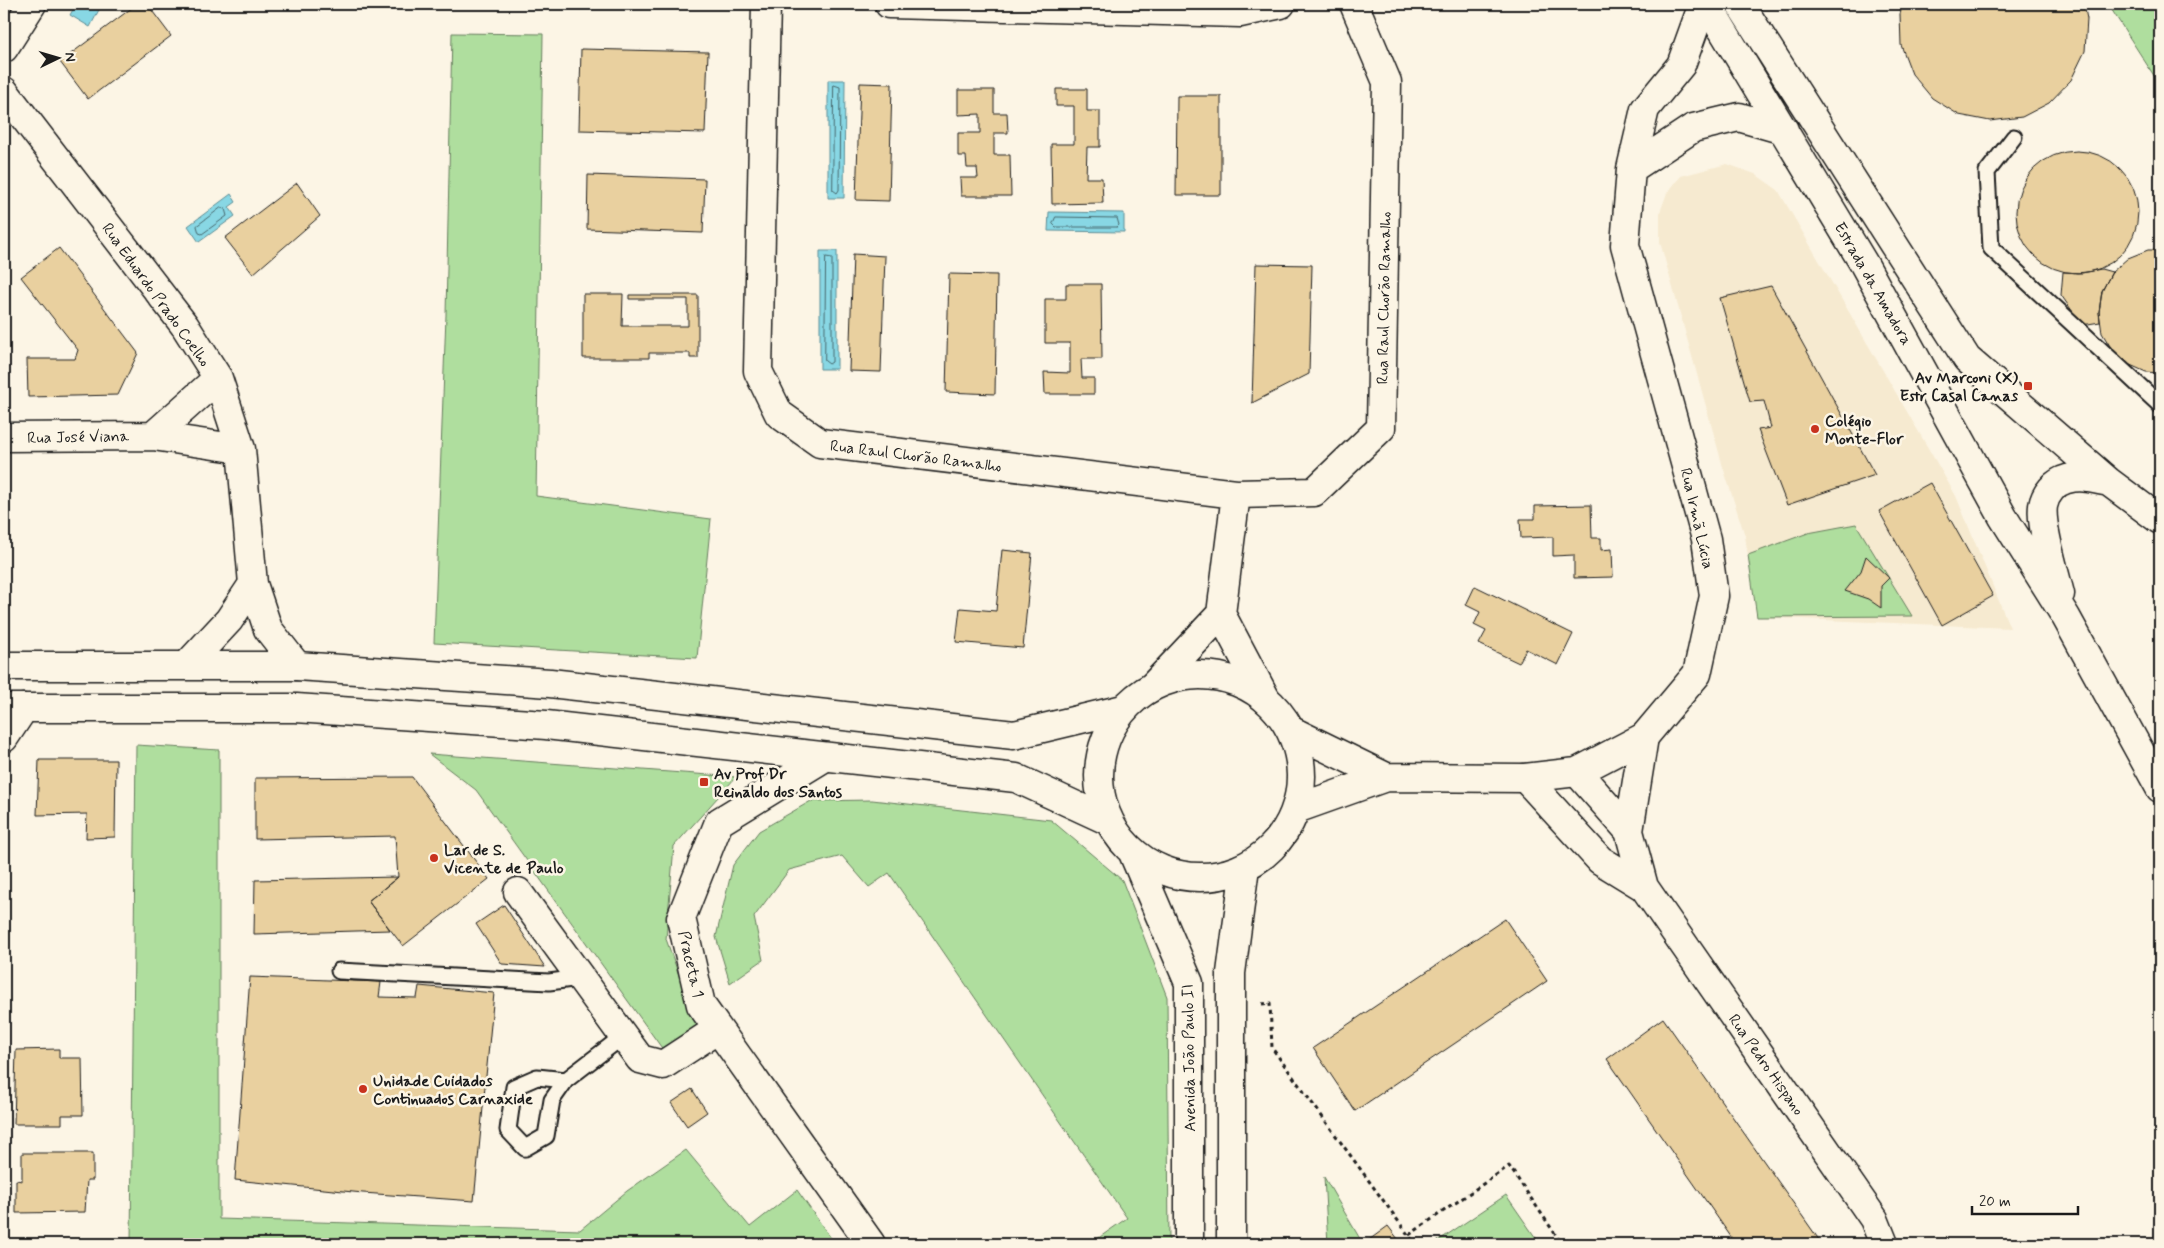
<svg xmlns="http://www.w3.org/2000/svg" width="2164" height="1248" viewBox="0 0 2164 1248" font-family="Mynerve,sans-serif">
<rect width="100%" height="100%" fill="#fcf5e5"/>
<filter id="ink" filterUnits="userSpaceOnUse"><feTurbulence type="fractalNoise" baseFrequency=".02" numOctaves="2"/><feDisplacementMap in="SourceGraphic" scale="10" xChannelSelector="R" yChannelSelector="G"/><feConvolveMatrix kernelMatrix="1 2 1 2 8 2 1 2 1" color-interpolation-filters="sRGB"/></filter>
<g filter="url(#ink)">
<path fill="#f6ead0" d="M1727,164L1755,174L1778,190L1956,496L2010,628L1757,617L1745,536L1723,467L1660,242V212L1667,193L1681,176Z"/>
<path fill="#afde9e" stroke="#667d5d" d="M2108,4H2160V85Z
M452,33L543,34L536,496L711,519L697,658L434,643L446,315Z
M1856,524L1912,616L1757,617L1748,555L1808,533Z
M136,745L219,750V1219L580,1230L627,1191L686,1150L750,1227L797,1190L835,1244H131Z
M429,754L736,777L674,846L666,939L698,1028L664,1051L476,790Z
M872,800L1051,820L1122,880L1167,997L1169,1244H1090L1127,1218L889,873L869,887L842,856L789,870L754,917L763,960L730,983L716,937L733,865L759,831L811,801Z
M1324,1177L1363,1244H1328Z
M1506,1195L1540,1244H1436L1435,1243Z"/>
<path fill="#88d7e4" stroke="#5d8c94" d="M76,4H102L90,27L70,15Z
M828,80H845L844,198H828Z
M231,194L236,202L229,207L235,216L199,242L188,226Z
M1049,212L1124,213V232L1048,231Z
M820,251H837V369H820Z"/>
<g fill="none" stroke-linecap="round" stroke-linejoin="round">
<path stroke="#47676c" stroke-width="1" d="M834,85L840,87L839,190L837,193L833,190Z
M221,208L225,209L227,216L202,234L199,233L197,226Z
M1056,217L1117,218L1119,225L1117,227H1056L1053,224Z
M826,257L832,258V362L829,364L825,361Z"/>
</g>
<path fill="#e9d09f" stroke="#1c1c1c" d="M137,4H147L171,36L88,99L60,62Z
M1903,4H2084L2087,19L2085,51L2071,80L2049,103L2022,117L1990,121L1959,115L1932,98L1912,74L1901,45L1900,14Z
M581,49L708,52L705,133L579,130Z
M860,83L892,84L889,201L856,200Z
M1056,89H1087V111H1100V147H1087L1086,178H1102L1103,203L1052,204L1051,144H1074V106H1056Z
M958,90H994V113H1007L1008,133H994V155H1010L1011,196H961L960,178H978L977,168H967L966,156H958V133H980V114L958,115Z
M1177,96H1221V195H1176Z
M2016 212a61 61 0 1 1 122 0a61 61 0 1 1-122 0Z
M588,175L705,179L703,233L587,229Z
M297,183L320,216L253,274L225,238Z
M59,248L138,353L118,395L28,397L27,359H75L78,350L21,277Z
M2148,250H2160V373L2146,372L2128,364L2113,351L2102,333L2099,312L2102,291L2112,272L2128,258Z
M853,254L885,256L881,372L849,371Z
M1256,264L1312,265L1309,374L1252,403Z
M2101,269L2112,272L2102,291L2099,312L2100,322L2082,325L2061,295L2063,272L2082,273Z
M949,274L997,275L995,394L946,392Z
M1066,284H1101L1102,359H1081L1082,378H1094V394H1045L1044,372L1070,373V343H1045V299H1066Z
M1771,286L1875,475L1787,505L1758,430L1771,428L1764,401L1750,402L1720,298Z
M583,294H623L622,326H688V299H629V295H698V358H690V353H649V358H583Z
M1930,483L1993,596L1942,625L1879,511Z
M1591,505L1592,538H1601V550L1612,549L1613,577L1574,578V555L1553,556V537L1521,538L1520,519H1535V506Z
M1002,550L1032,553L1023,648L956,642L960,608L996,611Z
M1866,556L1889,578L1881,586V608L1868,599L1845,591L1861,571Z
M1475,586L1573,634L1558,665L1526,649L1519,663L1479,644L1486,631L1474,625L1480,612L1466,605Z
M39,760H116L115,837L86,838L87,814L37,815Z
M412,777L489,879L403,946L368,901L398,877L395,836L255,839V778Z
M398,877L368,901L390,930L254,934L255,880Z
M504,905L545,967L502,964L476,924Z
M1505,919L1547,981L1355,1111L1313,1048Z
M250,977L381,982L379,997L417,998L419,986L494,993L474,1201L363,1193L235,1180Z
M1663,1018L1822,1244H1736L1607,1059Z
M59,1049V1058H82L83,1115H62V1124H14L16,1050Z
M692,1089L707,1112L687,1126L671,1103Z
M22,1153H93V1180H87L85,1212L16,1213V1180L22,1181Z
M1388,1226L1398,1239L1390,1244H1373L1369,1240Z"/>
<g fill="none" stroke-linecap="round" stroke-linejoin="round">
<defs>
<path id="lane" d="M2014,137L1987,172L1991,248L2160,405
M339,971L549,982L580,978
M566,1080L537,1077L514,1087L508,1130L525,1148L546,1136L552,1100L566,1080L622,1037"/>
<path id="street" d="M766,4L758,371L779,414L820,443L1236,494L1314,492L1381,428L1387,82L1354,4
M889,4L1240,13L1281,4
M4,48L32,4
M4,91L185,326L218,378L241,449L253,584L268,629L297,666
M153,436L218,378
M4,437L153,436L241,449
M1236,494L1221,614L1266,699
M188,664L229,620L253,584
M1154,685L1221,614
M4,738L24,708
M825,757L719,822L681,918L701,1005L871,1244
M1577,772L1629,831L1644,887L1874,1219L1884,1244
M1525,778L1600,860L1644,887
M1629,831L1644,737
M518,892L640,1059L663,1065L718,1029"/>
<path id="secondary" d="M1707,4L1864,264L2003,517L2066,617L2160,788
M1740,4L1967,359L2109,482L2160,520
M1631,169L1693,128L1739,117L1784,130
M2060,594C2055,574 2040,525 2043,506C2045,494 2055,482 2067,479C2081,475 2096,479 2109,482
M4,666H297L550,683L1014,735L1123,709
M1099 776a101 101 0 1 1 202 0a101 101 0 1 1-202 0Z
M4,708H296L546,725L1016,778L1109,821
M1290,730L1386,777
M1296,809L1386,777L1525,778L1577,772L1644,737L1697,674L1714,596L1706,539L1625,245L1631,169L1645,109L1681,65L1703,4
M1133,853L1189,983V1244
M1231,1244V973L1245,867"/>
</defs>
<use href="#lane" stroke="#1c1c1c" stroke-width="19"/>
<use href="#street" stroke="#1c1c1c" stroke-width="31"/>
<use href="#secondary" stroke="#1c1c1c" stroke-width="31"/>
<path stroke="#1c1c1c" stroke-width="3" stroke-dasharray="4 4" stroke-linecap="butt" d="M1262,1004L1270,1003L1272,1048L1415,1244
M1409,1235L1509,1166L1562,1244"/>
<use href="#lane" stroke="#fcf5e5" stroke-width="15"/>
<use href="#street" stroke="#fcf5e5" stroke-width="28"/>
<use href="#secondary" stroke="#fcf5e5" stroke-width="28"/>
</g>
</g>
<g fill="#c8321e" stroke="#fcf5e5" stroke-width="2">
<rect x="2023" y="381" width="10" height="10" rx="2.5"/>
<circle cx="1815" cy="429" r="5"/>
<rect x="699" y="777" width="10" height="10" rx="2.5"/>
<circle cx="434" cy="858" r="5"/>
<circle cx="363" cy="1089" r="5"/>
</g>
<g text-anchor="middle" stroke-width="5" stroke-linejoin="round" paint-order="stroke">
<g font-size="16" fill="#1c1c1c" stroke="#fcf5e5">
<text transform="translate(1874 283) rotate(60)" y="6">Estrada da Amadora</text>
<text transform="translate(157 294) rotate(54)" y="6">Rua Eduardo Prado Coelho</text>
<text transform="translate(1383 298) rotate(-89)" y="6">Rua Raul Chorão Ramalho</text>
<text transform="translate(78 436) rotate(-1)" y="6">Rua José Viana</text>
<text transform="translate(916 455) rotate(7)" y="6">Rua Raul Chorão Ramalho</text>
<text transform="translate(1698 518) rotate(77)" y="6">Rua Irmã Lúcia</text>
<text transform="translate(692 964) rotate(77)" y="6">Praceta 1</text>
<text transform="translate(1188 1058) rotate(-91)" y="6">Avenida João Paulo II</text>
<text transform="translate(1767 1064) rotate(55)" y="6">Rua Pedro Hispano</text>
</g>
<g font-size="16" font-weight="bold" fill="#1c1c1c" stroke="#fcf5e5" text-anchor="start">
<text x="2018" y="383" text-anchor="end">Av Marconi (X)<tspan x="2018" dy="18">Estr Casal Canas</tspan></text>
<text x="1825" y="426">Colégio<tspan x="1825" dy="18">Monte-Flor</tspan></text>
<text x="714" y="779">Av Prof Dr<tspan x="714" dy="18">Reinaldo dos Santos</tspan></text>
<text x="444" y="855">Lar de S.<tspan x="444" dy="18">Vicente de Paulo</tspan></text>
<text x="373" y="1086">Unidade Cuidados<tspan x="373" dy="18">Continuados Carnaxide</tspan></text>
</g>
</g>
<rect width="2164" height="1248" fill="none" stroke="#fcf5e5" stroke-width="20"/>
<rect x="10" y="10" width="2144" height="1228" fill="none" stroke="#1c1c1c" stroke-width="2" filter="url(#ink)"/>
<g transform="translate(58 58) rotate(85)" stroke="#fcf5e5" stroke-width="4" paint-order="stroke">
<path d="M0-4L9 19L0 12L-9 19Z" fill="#1c1c1c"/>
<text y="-8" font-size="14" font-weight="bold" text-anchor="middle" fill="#1c1c1c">N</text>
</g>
<path d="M1972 1206v8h106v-8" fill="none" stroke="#1c1c1c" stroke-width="2.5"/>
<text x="1979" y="1206" font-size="15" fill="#1c1c1c" stroke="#fcf5e5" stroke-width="4" paint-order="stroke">20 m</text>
</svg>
